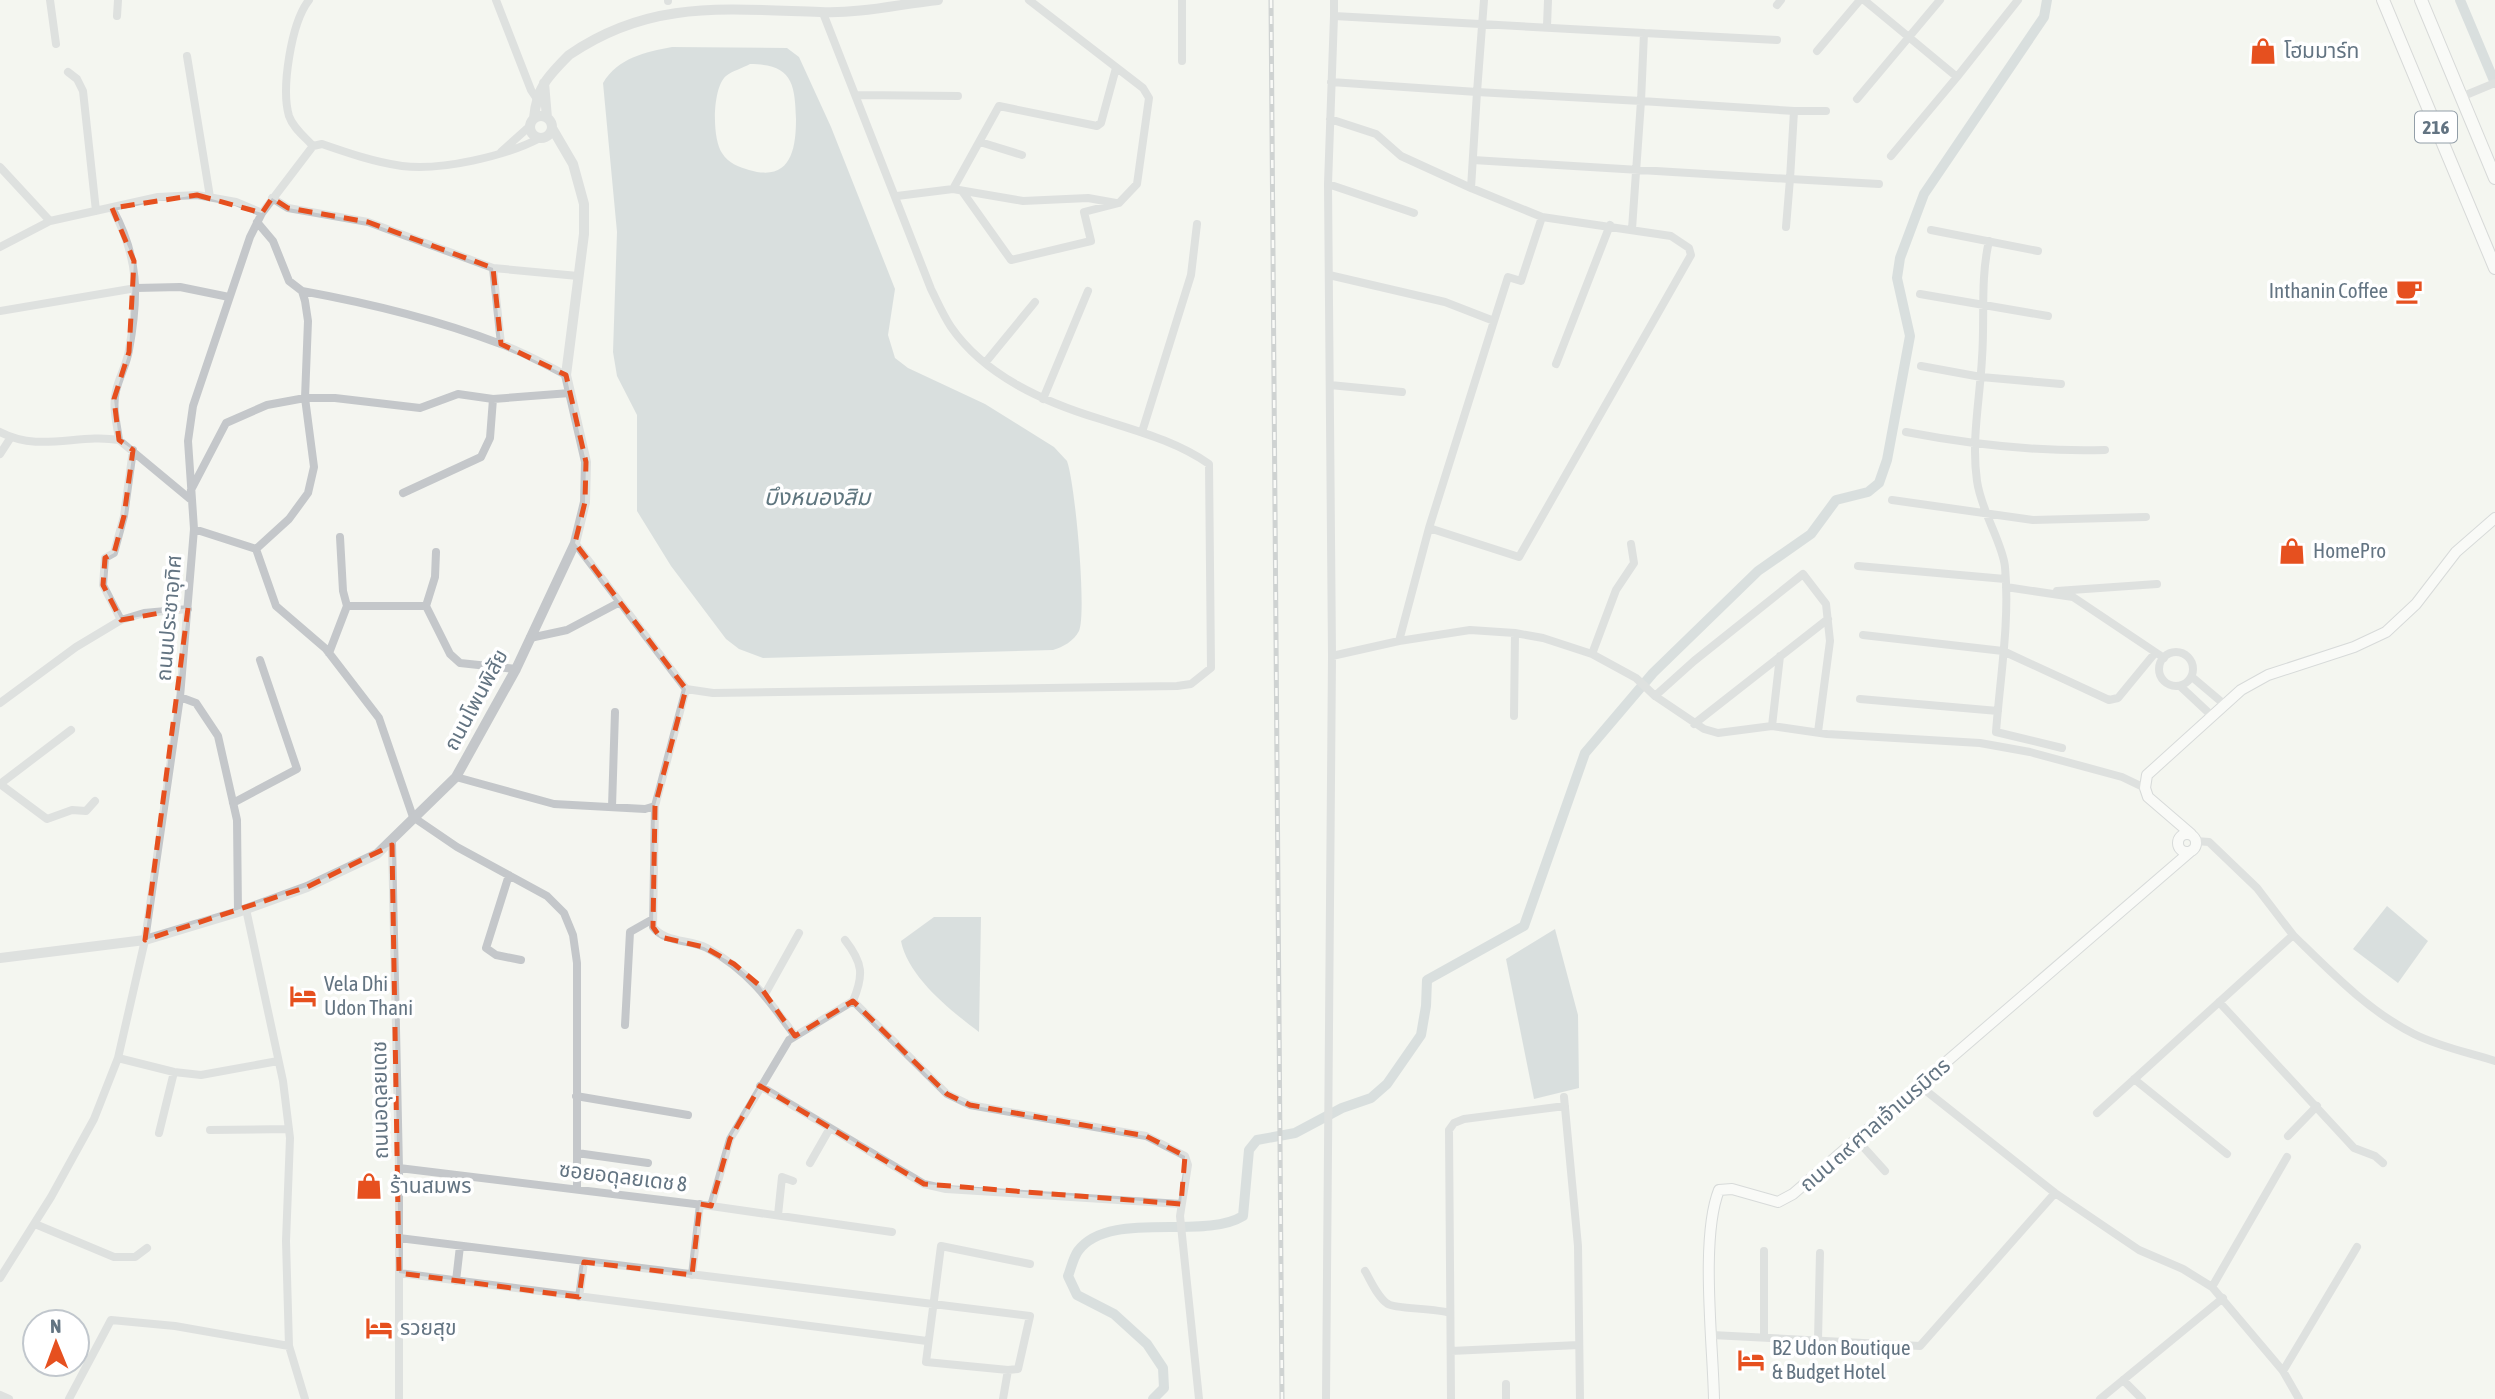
<svg xmlns="http://www.w3.org/2000/svg" width="2495" height="1399" viewBox="0 0 2495 1399" font-family="'Asap Condensed','Noto Sans Thai',sans-serif">
<rect width="100%" height="100%" fill="#f4f5f0"/>
<path fill="#b9c4c8" fill-rule="evenodd" d="M672,47L787,48L799,57L831,127L895,289L888,335L895,358L908,368L985,404L1054,447L1067,461C1075,482 1087,613 1079,631C1074,641 1063,647 1053,650L763,658L739,649L726,639L671,566L637,511V415L617,376L613,352L617,232L603,83C618,58 645,52 672,47ZM750,64C792,64 795,83 796,119C796,151 790,182 749,170C739,167 728,163 722,153C712,139 712,88 726,76C732,71 743,68 750,64Z
M2387,906L2428,941L2398,983L2353,949Z
M934,917H981L979,1032C951,1011 908,977 901,941Z
M1555,929L1578,1015L1579,1088L1534,1099L1506,959Z"/>
<g fill="none" stroke-linecap="round" stroke-linejoin="round">
<path stroke="#b9c4c8" stroke-width="10" d="M2460,0L2495,83
M1153,1399L1164,1388L1163,1368L1147,1344L1114,1314L1077,1295L1068,1276C1071,1269 1073,1258 1078,1251C1109,1209 1203,1241 1243,1216L1249,1150L1257,1140L1295,1133L1342,1108L1371,1098L1387,1084L1421,1035L1426,1006L1427,980L1524,926L1585,753L1653,673L1758,571L1811,534L1836,500L1868,492L1879,483L1887,460L1910,336L1897,278L1900,258L1924,194L2044,17L2047,0"/>
<defs>
<path id="secondary" d="M2178 843a9 9 0 1 1 18 0a9 9 0 1 1-18 0Z
M2191,834L2148,797L2145,788L2147,775L2241,690L2268,675L2354,647L2386,632L2416,604L2456,552L2495,518
M1714,1399C1713,1344 1700,1238 1719,1190L1732,1189L1778,1202L1793,1194L2191,851"/>
<path id="trunk" d="M2383,0L2495,268
M2421,0L2495,178"/>
</defs>
<use href="#secondary" stroke="#b4b9bd" stroke-width="12"/>
<use href="#trunk" stroke="#b4b7ba" stroke-width="14"/>
<path stroke="#c4c7ca" stroke-width="8" d="M50,0L56,44
M309,0C291,23 281,89 289,116C293,128 305,137 313,146
M496,0L531,90L539,102
M1182,0V61
M1334,0V16L1644,33
M1484,0L1477,92L1641,101L1644,33L1777,40
M1864,0L1957,77L2018,0
M668,1V0
M1777,5L1781,0
M117,16L118,0
M1334,16L1328,184L1414,213
M1547,26L1548,0
M1817,51L1860,0
M187,56L210,197
M68,72L77,79L83,91L96,211
M856,95L958,96
M2461,97L2495,83
M1857,99L1940,0
M1794,111H1826
M1330,119L1376,134L1401,156L1471,188L1477,92L1331,82
M980,142L1022,155
M501,152L530,126
M1891,156L1957,77
M1473,160L1790,179L1786,227
M0,167L50,221
M1328,184L1332,656L1399,641L1429,528
M1471,188L1542,217L1671,236L1689,248L1691,255L1519,557L1429,528L1494,321
M953,189L999,106L1097,126L1101,123L1116,68
M962,191L1011,260L1091,241L1084,212L1119,203L1137,184L1149,98L1143,88L1029,0
M897,196L953,189L1023,201L1088,198L1116,203
M272,198L288,208L368,222L493,268L578,276
M112,208C139,257 139,295 129,350C127,364 119,377 116,391C112,407 117,424 119,440
M1632,229L1641,101L1794,111L1790,179L1879,184
M1931,230L2038,251
M1989,241C1980,280 1985,319 1982,358C1980,399 1971,440 1977,481C1981,511 2003,544 2005,567C2010,621 2000,678 1996,732L2062,748
M0,247L50,221L158,197L197,195L236,202L262,213
M493,268L501,344
M1329,275L1445,302L1494,321L1508,277L1521,281L1542,217
M302,291C368,303 435,319 498,343C522,351 544,364 566,375
M1920,294L2048,316
M0,311L136,288L180,287L229,297
M985,363L1035,302
M1556,364L1610,225
M1921,366L1981,377L2061,384
M1330,385L1402,392
M1043,399L1088,291
M0,432C40,453 78,433 119,440L190,499
M1142,432L1191,275L1197,224
M1906,432C1974,445 2037,452 2105,450
M0,454L11,437
M191,490L226,423L267,405L305,398H335L420,408L458,394L493,399L570,393
M403,493L481,457L490,438L493,399
M1892,500L2033,520L2146,517
M194,529L256,549L276,606L326,649L379,718L413,817L457,847L547,896L564,913L573,935L577,963V1188
M340,537L343,591L347,606
M256,549L289,519L308,493L314,467L305,398L308,321L305,301L302,291L289,281L273,241L257,222
M1858,566L2005,579
M2006,587L2073,597L2164,658
M2057,591L2157,584
M426,606L435,577L436,552
M121,620L103,585L105,558L114,553L124,516L133,450
M1515,633L1543,638L1592,654L1616,590L1634,563L1631,544
M1863,635L2003,651L2109,700L2118,698L2155,653
M530,638L567,630L620,602
M1399,641L1470,630L1515,633L1514,716
M2159 669a17 17 0 1 1 34 0a17 17 0 1 1-34 0Z
M329,653L347,606H426L450,654L460,663L516,669
M1592,654L1636,678L1655,696L1704,729L1718,733L1772,726L1827,734L1980,743L2030,752L2122,777L2145,788
M2192,677L2224,704
M2180,686L2211,715
M686,689L713,693L1177,686L1191,684L1211,668L1209,464C1176,441 1137,431 1100,419C1044,402 985,376 951,327C943,315 937,301 931,289L823,13
M1655,696L1694,661L1803,574L1826,604L1830,641L1818,732
M180,697L196,703L218,736L237,820L238,912
M1860,699L1998,711
M0,703L76,647L121,620L144,613L188,609
M1694,724L1828,619
M1772,726L1780,656
M456,777L554,804L645,809L655,806L686,689L575,543
M0,784L47,819L72,810L86,811L95,801
M0,784L71,730
M233,803L297,769L260,660
M655,806L653,927C665,943 689,939 707,948C748,970 769,1000 795,1036
M612,807L615,712
M392,842L399,1168V1399
M509,875L486,948L496,955L521,960
M246,909L283,1081L290,1138L286,1241L289,1346L305,1399
M2293,935C2329,970 2368,1011 2414,1034C2440,1047 2467,1052 2495,1061
M845,940C863,963 864,975 853,1001
M765,994L799,933
M853,1001L947,1094L970,1105L1146,1136L1185,1156L1188,1165L1180,1216L1199,1399
M2219,1002L2354,1148L2375,1156L2383,1163
M625,1025L630,932L653,919
M118,1058L174,1072L201,1075L278,1061
M2134,1079L2227,1154
M760,1086L924,1184L946,1189L1181,1204
M1920,1086L2055,1193L2139,1250L2183,1269L2212,1287L2283,1371L2299,1399
M576,1096L688,1115
M1564,1097L1578,1246L1580,1399
M2097,1113L2293,935L2257,888L2209,842L2196,841
M210,1130L289,1129
M159,1133L174,1072
M2288,1136L2317,1106
M1857,1140L1885,1171
M577,1153L648,1163
M810,1163L830,1128
M399,1168L711,1206L730,1139L789,1040L853,1001
M711,1206L892,1232
M778,1215L782,1177L793,1181
M35,1224L114,1257H135L147,1248
M399,1238L1030,1316L1018,1369L1008,1370L1003,1399
M1365,1271C1371,1281 1378,1298 1388,1304C1395,1309 1435,1308 1450,1313
M399,1273L927,1341
M692,1275L700,1204
M0,1278L51,1197L94,1119L118,1058L145,940L180,697L194,529L188,441L193,406L250,237L262,213L313,146L322,144C348,153 374,162 402,166C441,171 506,156 540,138
M456,1281L460,1246
M2212,1287L2287,1157
M579,1297L584,1262
M1712,1335L1920,1346L2055,1193
M1764,1337V1251
M1818,1340L1820,1253
M1451,1351L1579,1345
M1008,1370L926,1362L941,1246L1030,1264
M2283,1371L2357,1247
M2123,1380L2142,1399
M1506,1384V1399
M0,1395L9,1399
M69,1399L111,1320L175,1326L289,1346
M1326,1399L1332,656
M1451,1399L1449,1130L1454,1123L1464,1119L1565,1106
M2100,1399L2223,1298"/>
<path stroke="#c4c7ca" stroke-width="10" d="M544,83L547,118
M530 127a11 11 0 1 1 22 0a11 11 0 1 1-22 0Z
M534,118C537,87 548,76 569,55C649,0 721,9 820,12C859,14 900,4 938,0
M0,958L145,940L238,912L307,887L377,854L456,777L516,669L575,543L585,502L586,462L566,375L584,234V204L573,164L552,128"/>
<use href="#secondary" stroke="#fff" stroke-width="10"/>
<use href="#trunk" stroke="#fff" stroke-width="12"/>
<defs>
<path id="rail" d="M1271,0L1282,1399"/>
</defs>
<use href="#rail" stroke="#a2a8ad" stroke-width="5"/>
<use href="#rail" stroke="#fff" stroke-width="2.5" stroke-dasharray="8" stroke-linecap="butt"/>
</g>
<path d="M0 0H2495V1399H0ZM197,195L262,213L272,198L288,208L368,222L493,268L501,344L566,375L586,462L585,502L575,543L686,689L655,806L653,927L660,937L704,947L734,964L759,985L795,1036L853,1001L947,1094L970,1105L1146,1136L1185,1156L1181,1204L924,1184L760,1086L730,1139L711,1206L700,1204L692,1275L584,1262L579,1297L399,1273L392,845L307,887L145,940L188,608L121,620L103,585L105,558L114,553L124,516L133,450L119,440L114,399L129,352L134,261L112,208Z" fill="#f4f5f0" fill-opacity=".55" fill-rule="evenodd"/>
<path fill="none" stroke="#e6501f" stroke-width="5" stroke-dasharray="14 9" stroke-linejoin="round" d="M197,195L262,213L272,198L288,208L368,222L493,268L501,344L566,375L586,462L585,502L575,543L686,689L655,806L653,927L660,937L704,947L734,964L759,985L795,1036L853,1001L947,1094L970,1105L1146,1136L1185,1156L1181,1204L924,1184L760,1086L730,1139L711,1206L700,1204L692,1275L584,1262L579,1297L399,1273L392,845L307,887L145,940L188,608L121,620L103,585L105,558L114,553L124,516L133,450L119,440L114,399L129,352L134,261L112,208Z"/>
<defs>
<symbol id="shop-bare" viewBox="-9 -9 18 18"><path d="M-5-2.5h2.3a2.7 3.5 0 0 1 5.4 0H5L5.5 6h-11ZM-1.5-2.5h3a1.5 2.3 0 0 0-3 0Z" fill="#e6501f" stroke="#fff" stroke-width="2.5" paint-order="stroke"/></symbol>
<symbol id="cafe-bare" viewBox="-9 -9 18 18"><path d="M-5.5-4.5H6V0H3Q3 3.5 0 3.5H-2.5Q-5.5 3.5-5.5 0ZM3-3.2v2h1.7v-2ZM-6 4.5H4V6H-6Z" fill="#e6501f" stroke="#fff" stroke-width="2.5" paint-order="stroke"/></symbol>
<symbol id="hotel-bare" viewBox="-9 -9 18 18"><path d="M-6-4.5h1.5V1H6V5H4.5V3h-9V5H-6ZM-4 0a1.8 1.8 0 1 1 3.6 0ZM.5 0V-2.5h3Q6-2.5 6 0Z" fill="#e6501f" stroke="#fff" stroke-width="2.5" paint-order="stroke"/></symbol>
</defs>
<g fill-rule="evenodd">
<use href="#shop-bare" x="2244" y="32" width="38" height="38"/>
<use href="#cafe-bare" x="2390" y="272" width="38" height="38"/>
<use href="#shop-bare" x="2273" y="532" width="38" height="38"/>
<use href="#hotel-bare" x="284" y="977" width="38" height="38"/>
<use href="#shop-bare" x="350" y="1167" width="38" height="38"/>
<use href="#hotel-bare" x="360" y="1309" width="38" height="38"/>
<use href="#hotel-bare" x="1732" y="1341" width="38" height="38"/>
</g>
<g text-anchor="middle" stroke-width="7" stroke-linejoin="round" paint-order="stroke">
<rect fill="#fff" stroke="#929ea8" stroke-width="2" x="2415" y="111.5" width="42" height="31" rx="5"/>
<g font-size="19" font-weight="bold" fill="#637482">
<text x="2436" y="134">216</text>
</g>
<g font-size="21" fill="#637482" stroke="#fff" text-anchor="start">
<text x="2284" y="58">โฮมมาร์ท</text>
<text x="2388" y="298" text-anchor="end">Inthanin Coffee</text>
<text x="2313" y="558">HomePro</text>
<text x="324" y="991">Vela Dhi<tspan x="324" dy="24">Udon Thani</tspan></text>
<text x="390" y="1193">ร้านสมพร</text>
<text x="400" y="1335">รวยสุข</text>
<text x="1772" y="1355">B2 Udon Boutique<tspan x="1772" dy="24">&amp; Budget Hotel</tspan></text>
</g>
<g font-size="21" fill="#637482" stroke="#fff">
<text transform="translate(169 618) rotate(-85)" y="7">ถนนประชาอุทิศ</text>
<text transform="translate(476 700) rotate(-62)" y="7">ถนนโพนพิสัย</text>
<text transform="translate(380 1100) rotate(-91)" y="7">ถนนอดุลยเดช</text>
<text transform="translate(1875 1125) rotate(-41)" y="7">ถนน ๓๙ ศาลเจ้าเนรมิตร</text>
<text transform="translate(623 1177) rotate(7)" y="7">ซอยอดุลยเดช 8</text>
</g>
<g font-size="23" font-style="italic" fill="#5f767f" stroke="#fff">
<text x="817" y="505">บึงหนองสิม</text>
</g>
</g>
<g transform="translate(56 1343) rotate(359)"><circle r="33" fill="#ffffff" stroke="#c1c7cd" stroke-width="2"/>
<path d="M0-5L12 26L0 18L-12 26Z" fill="#e6501f"/>
<text y="-10" font-size="19" font-weight="bold" text-anchor="middle" fill="#637482">N</text>
</g>
</svg>
